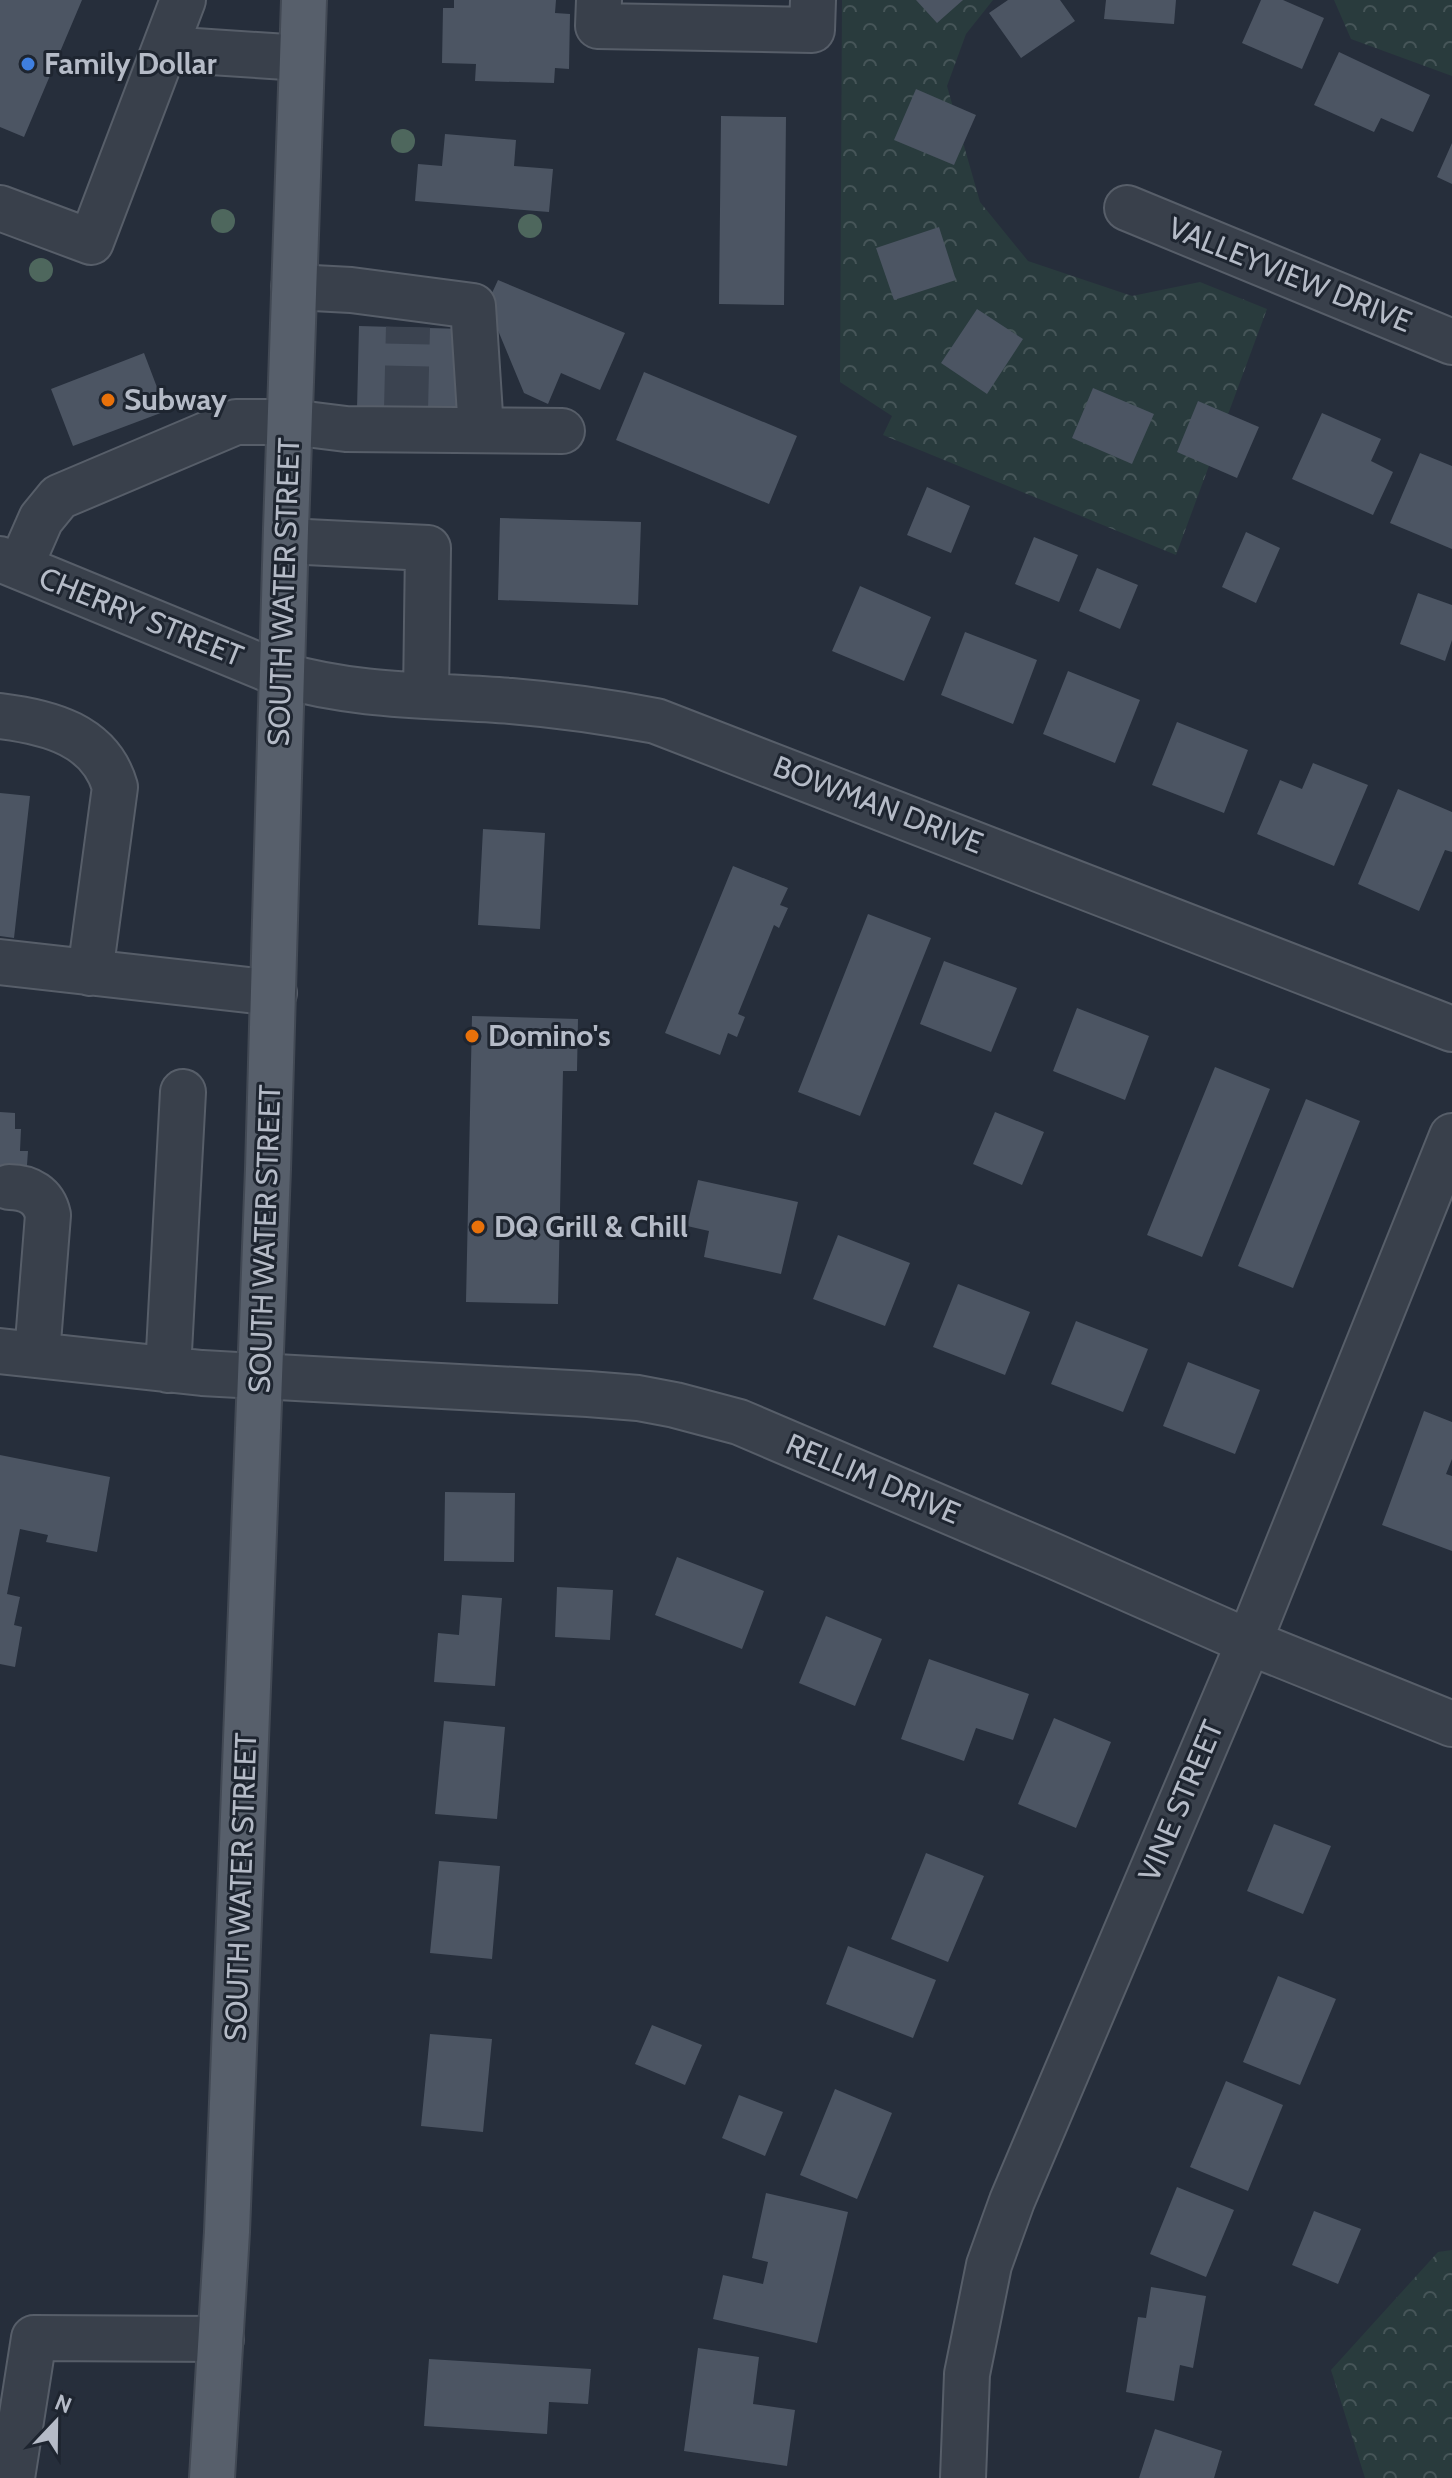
<svg xmlns="http://www.w3.org/2000/svg" width="1452" height="2478" viewBox="0 0 1452 2478" font-family="Cabin,sans-serif">
<defs>
<pattern id="forest-crowns" width="20" height="18" patternUnits="userSpaceOnUse" patternTransform="scale(2)"><rect width="20" height="18" fill="#293b3d"/><path d="M2 6a3 3 0 1 1 6 0M12 15a3 3 0 1 1 6 0" fill="none" stroke="#465558"/></pattern>
</defs>
<rect width="100%" height="100%" fill="#262e3b"/>
<path fill="url(#forest-crowns)" d="M842,0H993L966,34L947,86L980,202L1028,261L1132,296L1200,282L1267,309L1176,555L883,435L892,416L840,382Z
M1334,0H1452V76L1351,39Z
M1452,2250V2478H1365L1331,2370L1438,2252Z"/>
<path fill="#4c5563" d="M0,0H82L24,137L0,127Z
M454,0H556L555,13L570,14L569,69L555,68L554,83L475,81L476,64L442,63L443,8H454Z
M916,0H963L937,23Z
M1008,0H1060L1075,21L1021,58L989,13Z
M1106,0H1176L1174,24L1104,19Z
M1261,0H1283L1324,18L1302,69L1242,43Z
M1339,52L1430,95L1413,132L1381,118L1374,132L1314,105Z
M916,89L976,115L954,165L894,140Z
M721,116L786,117L784,305L719,304Z
M445,134L516,140L514,166L553,169L549,212L415,201L418,164L442,166Z
M1452,143V184L1437,177Z
M939,227L956,280L894,300L876,248Z
M498,280L625,333L600,390L561,373L548,404L524,393L487,304Z
M977,309L1023,339L987,394L941,363Z
M359,326L464,329L462,412L357,409Z
M144,353L166,411L73,446L51,389Z
M644,372L797,436L769,504L616,440Z
M1093,388L1154,414L1132,464L1072,438Z
M1198,401L1259,427L1237,478L1177,452Z
M1322,413L1381,439L1371,461L1393,472L1373,515L1292,479Z
M1420,453L1452,466V549L1390,523Z
M927,487L970,506L951,553L907,535Z
M500,518L641,522L638,605L498,600Z
M1246,532L1280,548L1256,603L1222,587Z
M1034,537L1078,555L1059,602L1015,584Z
M1097,568L1138,585L1120,629L1079,611Z
M860,586L931,617L904,681L832,651Z
M1418,593L1452,605V640L1445,661L1400,644Z
M965,632L1037,660L1013,724L941,695Z
M1068,671L1140,700L1115,763L1043,734Z
M1177,722L1248,750L1224,813L1152,785Z
M1313,763L1368,785L1334,866L1257,834L1280,780L1302,789Z
M1398,789L1452,812V852L1445,850L1419,911L1358,884Z
M0,793L30,796L14,938L0,936Z
M483,829L545,833L540,929L478,925Z
M733,866L788,888L780,905L788,908L779,928L774,925L738,1014L745,1017L737,1037L728,1033L720,1055L665,1033Z
M868,914L931,938L860,1116L798,1092Z
M944,961L1017,988L991,1052L920,1024Z
M1077,1008L1149,1036L1125,1100L1053,1071Z
M472,1016L578,1019L577,1071H563L558,1304L466,1302Z
M1215,1067L1270,1089L1202,1257L1147,1235Z
M1306,1099L1360,1121L1293,1288L1238,1266Z
M0,1112L15,1113V1129H21L20,1151H28L26,1179L0,1198Z
M995,1112L1044,1132L1022,1185L973,1164Z
M698,1180L798,1202L781,1274L704,1257L709,1231L687,1226Z
M838,1235L910,1263L885,1326L813,1299Z
M958,1284L1030,1312L1005,1375L933,1347Z
M1076,1321L1148,1349L1123,1412L1051,1384Z
M1188,1362L1260,1390L1235,1454L1163,1426Z
M1424,1411L1452,1422V1459L1446,1474L1452,1476V1551L1382,1525Z
M0,1455L110,1477L97,1552L46,1542L48,1535L20,1529L7,1594L20,1597L14,1625L22,1627L15,1667L0,1664Z
M445,1492L515,1493L514,1562L444,1561Z
M677,1557L764,1591L742,1649L655,1615Z
M557,1587L613,1590L610,1640L555,1637Z
M462,1595L502,1598L495,1686L434,1682L438,1633L459,1635Z
M826,1616L882,1639L855,1706L799,1683Z
M929,1659L1029,1694L1013,1740L976,1728L964,1761L901,1739Z
M1054,1718L1111,1742L1076,1828L1018,1804Z
M444,1721L505,1727L497,1819L435,1814Z
M1274,1824L1331,1846L1303,1914L1247,1891Z
M926,1853L984,1876L948,1962L891,1939Z
M439,1861L500,1866L492,1959L430,1953Z
M848,1946L936,1980L913,2038L826,2004Z
M1278,1976L1336,1999L1300,2085L1243,2062Z
M652,2025L702,2045L685,2085L635,2064Z
M430,2034L492,2039L483,2132L421,2126Z
M1226,2081L1283,2105L1248,2191L1190,2167Z
M835,2089L892,2113L857,2199L800,2175Z
M739,2095L783,2112L765,2156L722,2138Z
M1177,2187L1234,2210L1206,2277L1150,2254Z
M766,2193L848,2212L817,2343L713,2319L723,2275L763,2284L768,2262L752,2258Z
M1314,2211L1361,2229L1338,2284L1292,2265Z
M1151,2287L1206,2296L1193,2368L1180,2365L1174,2401L1126,2392L1138,2317L1146,2318Z
M698,2348L759,2357L753,2404L795,2410L787,2466L684,2451Z
M429,2359L591,2369L588,2404L549,2402L547,2434L424,2426Z
M1155,2429L1222,2451L1214,2478H1139Z"/>
<g fill="none" stroke-linecap="round" stroke-linejoin="round">
<path stroke="#3b4350" stroke-width="44" stroke-dasharray="44 22" stroke-linecap="butt" d="M406,410L408,327"/>
<defs>
<path id="minor" d="M599,0L598,26L812,30L813,0
M165,49L302,58
M0,208L91,242L183,0
M1127,208L1452,342
M294,287L351,290L473,306L481,430
M286,541L428,548L426,696
M0,559L282,675C357,697 434,695 511,701C560,705 608,712 656,721L1452,1029
M20,567L41,519L59,497L236,422H290L346,429L562,431
M0,716C49,722 100,735 115,787L90,973
M0,962L274,993
M9,1187C29,1187 44,1196 48,1215L37,1355
M0,1351L202,1373L588,1394L638,1398L675,1405L739,1422L1056,1557L1249,1642L1452,1724
M168,1370L183,1092
M12,2478L34,2338L221,2339
M963,2478L967,2374L989,2265L1012,2201L1249,1642L1452,1136"/>
<path id="major" d="M212,2478L227,2232L268,1169L286,529L304,0"/>
</defs>
<use href="#minor" stroke="#575e69" stroke-width="48"/>
<use href="#major" stroke="#424954" stroke-width="48"/>
<use href="#minor" stroke="#39404b" stroke-width="44"/>
<use href="#major" stroke="#575f6b" stroke-width="44"/>
</g>
<g fill="#4e675d">
<circle cx="403" cy="141" r="12"/>
<circle cx="223" cy="221" r="12"/>
<circle cx="530" cy="226" r="12"/>
<circle cx="41" cy="270" r="12"/>
</g>
<circle fill="#3f7fe0" stroke="#1e2530" stroke-width="3" cx="28" cy="64" r="8"/>
<g fill="#e8710a" stroke="#1e2530" stroke-width="3">
<circle cx="108" cy="400" r="8"/>
<circle cx="472" cy="1036" r="8"/>
<circle cx="478" cy="1227" r="8"/>
</g>
<g text-anchor="middle" stroke-width="6" stroke-linejoin="round" paint-order="stroke">
<g font-size="30" font-weight="bold" fill="#b5bbc7" stroke="#1e2530" text-anchor="start">
<text x="44" y="74">Family Dollar</text>
<text x="124" y="410">Subway</text>
<text x="488" y="1046">Domino's</text>
<text x="494" y="1237">DQ Grill &amp; Chill</text>
</g>
<g font-size="30" fill="#b5bbc7" stroke="#1e2530">
<text transform="translate(1290 275) rotate(22)" y="10">VALLEYVIEW DRIVE</text>
<text transform="translate(284 592) rotate(-88)" y="10">SOUTH WATER STREET</text>
<text transform="translate(141 617) rotate(22)" y="10">CHERRY STREET</text>
<text transform="translate(878 805) rotate(21)" y="10">BOWMAN DRIVE</text>
<text transform="translate(265 1239) rotate(-88)" y="10">SOUTH WATER STREET</text>
<text transform="translate(873 1479) rotate(23)" y="10">RELLIM DRIVE</text>
<text transform="translate(1181 1801) rotate(-67)" y="10">VINE STREET</text>
<text transform="translate(241 1887) rotate(-88)" y="10">SOUTH WATER STREET</text>
</g>
</g>
<g transform="translate(56 2422) rotate(22)" stroke="#1e2530" stroke-width="6" paint-order="stroke">
<path d="M0-6L14 30L0 20L-14 30Z" fill="#b5bbc7"/>
<text y="-12" font-size="22" font-weight="bold" text-anchor="middle" fill="#b5bbc7">N</text>
</g>
</svg>
